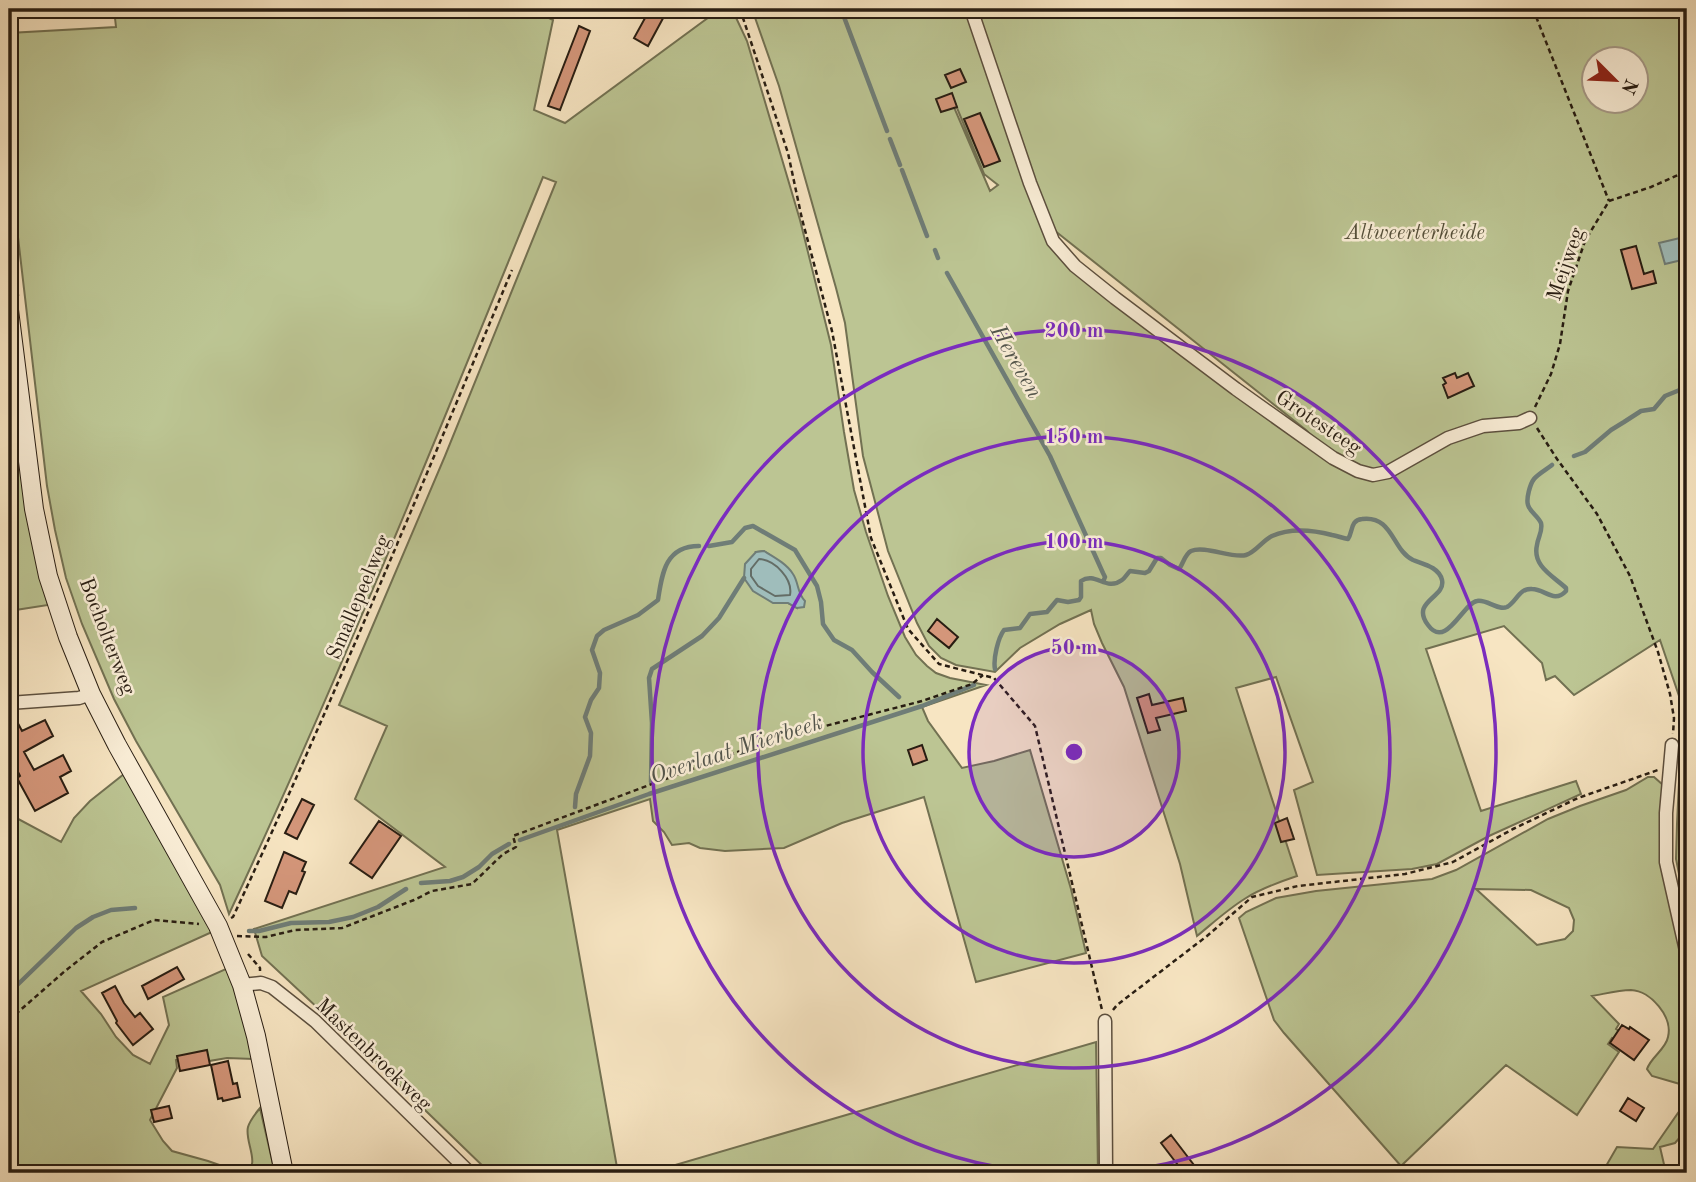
<svg xmlns="http://www.w3.org/2000/svg" width="1696" height="1182" viewBox="0 0 1696 1182" font-family="'Old Standard TT',serif">
<rect width="100%" height="100%" fill="#f7e5c2"/>
<filter id="stains"><feTurbulence type="fractalNoise" baseFrequency=".00286" numOctaves="4"/><feColorMatrix values="0 0 0 0 .2 0 0 0 0 .09 0 0 0 0 .02 0 0 0 .5 -.17"/></filter>
<radialGradient id="worn" r=".72"><stop offset=".6" stop-color="#630" stop-opacity="0"/><stop offset="1" stop-color="#630" stop-opacity=".3"/></radialGradient>
<path fill="#bcc593" stroke="#727152" stroke-width="2" fill-rule="evenodd" d="M114,9H531L553,20L534,110L565,123L720,9H732L747,41L800,220L831,345L844,432L854,490L866,532L888,596L905,637L916,655L927,666L936,673L950,678L986,685L922,707L928,721L962,768L994,761L1030,750L1071,889L1086,953L976,982L924,797L842,823L784,848L725,851L700,848L689,843L672,845L664,832L653,821L650,799L557,830L618,1173H490L365,1052L262,956L254,929L445,867L355,799L387,726L339,705L445,456L556,182L543,177C442,424 342,672 229,914L220,885L136,741L114,699L82,624L66,578L55,530L47,486L9,160V33L116,27ZM764,551C777,559 795,576 798,591C800,596 798,602 797,608L788,603L756,552Z
M752,9H1687V913L1676,859L1677,824L1682,718L1679,696L1660,640L1574,695L1555,676L1546,680L1542,663L1504,626L1426,649L1481,811L1576,781L1581,794L1489,836L1437,864L1412,869L1317,875L1294,790L1313,782L1276,677L1236,688L1297,876C1279,882 1262,888 1246,898C1228,909 1213,923 1197,936L1180,864L1124,687L1102,643L1094,624L1091,610L1060,624L1020,648L995,672L956,665L941,658L929,646L917,623L888,551L863,456L845,323L836,288L779,86ZM1594,60H1636V102H1594ZM955,103L984,174L998,185L990,191L953,105ZM1040,219L1306,430L1346,470L1061,256Z
M9,389C20,462 28,534 48,605L9,611Z
M124,774L212,932L81,991L101,1014L116,1037L133,1055L150,1064L169,1025L163,997L228,968L245,1022L253,1059L227,1058L209,1061L207,1054L176,1060L177,1068L150,1120L163,1141L172,1151L208,1161L242,1173H9V814L61,842L74,818L90,801Z
M1648,777H1654L1663,785V862L1687,966V1076L1680,1084L1652,1076L1647,1069C1651,1057 1666,1049 1668,1037C1673,1017 1651,991 1631,990C1618,990 1604,994 1592,996L1619,1024L1616,1029L1623,1034L1619,1041L1612,1038L1608,1044L1619,1052L1577,1115L1506,1065L1401,1166L1284,1033L1274,1020L1239,918L1246,912L1276,898L1316,891L1432,879L1456,870L1548,819L1580,806L1626,790ZM1476,889L1531,890L1569,908L1574,920L1573,931L1565,939L1537,945Z
M1096,1042L1098,1173H648Z
M1687,1100V1129L1675,1143L1660,1147L1666,1173H1602L1617,1147L1653,1149Z
M260,1108L275,1173H243C263,1167 244,1142 248,1127C250,1120 255,1114 260,1108Z"/>
<path fill="#9fbdbb" stroke="#6f7d77" stroke-width="2" d="M1680,238L1686,259L1665,264L1659,243Z
M764,551C774,557 787,564 793,574C799,583 797,593 805,601L804,607L797,608L788,603H773L753,591L744,578L745,564L756,552Z"/>
<g fill="none" stroke-linecap="round" stroke-linejoin="round">
<path stroke="#646d66" stroke-width="2" d="M759,559C775,560 793,579 790,595L775,596L758,586L751,576V569Z"/>
<path stroke="#6f7d77" stroke-width="4.5" d="M841,9L887,131
M890,139L900,165
M902,170L927,236
M935,250L938,258
M947,273L1050,456L1103,573L1105,577L1103,582
M1574,456L1585,452L1611,430L1624,422L1641,411L1654,409L1665,396L1687,387
M709,546L732,542L745,528L753,526L795,550L817,586L821,602L823,624L834,640L852,650L872,672L899,697
M995,669C993,659 998,638 1004,630L1020,628L1030,614L1047,612L1057,600L1068,602L1079,600L1081,597V581C1096,571 1106,592 1122,580C1125,578 1127,574 1130,571L1145,573L1149,571L1157,558H1161L1170,565L1179,569C1183,564 1185,554 1191,551C1205,545 1232,559 1246,555C1256,552 1262,541 1272,536C1290,528 1313,530 1332,535C1338,536 1342,538 1348,539C1353,532 1350,520 1362,519C1393,515 1392,550 1413,560C1423,564 1439,567 1442,580C1446,598 1410,601 1428,625C1446,650 1463,603 1477,601C1487,599 1498,611 1507,607C1517,601 1519,588 1532,589C1545,589 1554,604 1566,591V588C1553,576 1532,566 1537,545C1538,537 1543,531 1541,523C1538,516 1530,512 1528,505C1526,499 1530,484 1534,479C1538,474 1547,469 1552,465
M651,782L652,723L649,678L652,669L702,636L719,618L744,578
M575,807L576,794L590,756L591,733L585,717L591,700L599,688L600,673L592,650L597,636L604,630L638,615L658,600C662,574 665,546 699,546
M520,840L649,794L922,706L974,685
M421,883L450,881L463,877L479,867L492,854L509,844
M249,931H259L291,923L329,922L353,917L378,907L406,889
M9,993L76,928L93,917L111,910L135,908"/>
</g>
<path fill="#d4967a" stroke="#281d12" stroke-width="2" d="M650,9H668L648,46L634,38Z
M579,26L590,31L560,110L548,106Z
M960,69L966,82L951,88L945,75Z
M952,93L957,107L941,112L936,99Z
M980,113L1000,161L984,167L964,119Z
M1636,246L1644,274L1653,271L1656,283L1632,289L1621,250Z
M1455,373L1457,378L1468,373L1474,386L1448,398L1443,385L1446,383L1443,378Z
M937,619L958,637L949,648L928,631Z
M1149,694L1152,705L1183,698L1186,711L1156,718L1160,730L1148,733L1137,698Z
M9,712H12L22,731L45,720L53,736L24,752L34,770L63,755L71,771L60,777L68,793L35,811L17,778L20,776L9,754Z
M922,745L927,760L913,765L908,750Z
M302,799L314,805L297,839L285,833Z
M1287,818L1294,839L1281,842L1275,823Z
M379,821L401,836L372,878L350,863Z
M284,852L306,862L302,871L305,872L296,894L289,891L282,908L265,901Z
M177,967L184,979L148,999L142,986Z
M115,986L124,1003L135,1017L140,1013L153,1029L133,1045L116,1023L117,1021L102,993Z
M1622,1025L1629,1029L1630,1027L1649,1040L1634,1060L1610,1043Z
M207,1050L210,1065L180,1071L177,1056Z
M228,1061L233,1084L237,1083L240,1097L223,1101L222,1098L218,1099L211,1065Z
M1628,1098L1644,1108L1636,1121L1620,1111Z
M169,1106L172,1118L154,1122L151,1110Z
M1171,1135L1197,1169L1191,1173H1184L1161,1143Z"/>
<g fill="none" stroke-linecap="round" stroke-linejoin="round">
<defs>
<path id="street" d="M971,9L1030,183L1053,241L1075,266L1115,298L1236,389L1333,458L1358,471L1373,475L1388,472L1448,438L1483,426L1519,423L1530,418
M9,703L79,698L91,694
M1672,745L1666,813V862L1687,955
M242,985L261,983L272,987L315,1021L470,1173
M1105,1021L1106,1173"/>
<path id="secondary" d="M9,310L34,509L48,576L68,637L91,694L117,745L218,926L242,985L256,1036L284,1173"/>
</defs>
<use href="#street" stroke="#5c4f3e" stroke-width="15"/>
<use href="#secondary" stroke="#281d12" stroke-width="20"/>
<path stroke="#281d12" stroke-width="2.5" stroke-dasharray="5 3.5" stroke-linecap="butt" d="M740,9L788,153L802,219L832,331L871,538L908,629L939,664L994,678L1035,726L1102,1010
M1533,9L1609,201
M9,216L18,296
M1535,407L1551,374L1560,344L1568,291L1585,241L1609,201L1651,187L1687,171
M1537,428L1557,459L1597,514L1630,576L1658,652L1670,694L1674,718L1673,734
M231,918L233,917C332,704 421,487 512,270
M237,936L266,937L295,930L342,928L414,900L432,891L472,884L503,854L516,847L513,836L767,741L922,701L972,684L983,675
M248,954L260,968V971
M1113,1010L1117,1005L1207,936L1252,897L1298,886L1405,874L1453,862L1513,829L1578,798L1658,770
M9,1020L65,971L102,942L154,920L199,924"/>
<use href="#street" stroke="#faeed7" stroke-width="12"/>
<use href="#secondary" stroke="#faeed7" stroke-width="18"/>
</g>
<circle cx="1074" cy="752" r="105" fill="#7b2cbf" fill-opacity=".12"/>
<g fill="none" stroke="#7b2cbf" stroke-width="3.5">
<circle cx="1074" cy="752" r="105"/>
<circle cx="1074" cy="752" r="211"/>
<circle cx="1074" cy="752" r="316"/>
<path d="M1048 1173A422 422 0 1 1 1100 1173"/>
</g>
<g text-anchor="middle" stroke-width="5" stroke-linejoin="round" paint-order="stroke">
<g font-size="21" font-style="italic" fill="#544f39" stroke="#faeed7">
<text x="1415" y="239">Altweerterheide</text>
</g>
<g font-size="21" fill="#281d12" stroke="#faeed7">
<text transform="translate(1565 264) rotate(-71)" y="7">Meijweg</text>
<text transform="translate(1319 422) rotate(34)" y="7">Grotesteeg</text>
<text transform="translate(358 597) rotate(-67)" y="7">Smallepeelweg</text>
<text transform="translate(108 636) rotate(69)" y="7">Bocholterweg</text>
<text transform="translate(374 1054) rotate(44)" y="7">Mastenbroekweg</text>
</g>
<g font-size="23" font-style="italic" fill="#52554d" stroke="#faeed7">
<text transform="translate(1017 361) rotate(60)" y="8">Hereven</text>
<text transform="translate(736 748) rotate(-18)" y="8">Overlaat Mierbeek</text>
</g>
</g>
<circle cx="1074" cy="752" r="10" fill="#7b2cbf" stroke="#faeed7" stroke-width="3.5"/>
<g font-size="21" text-anchor="middle" font-weight="bold" fill="#7b2cbf" stroke="#faeed7" stroke-width="5" stroke-linejoin="round" paint-order="stroke">
<text x="1074" y="337">200 m</text>
<text x="1074" y="443">150 m</text>
<text x="1074" y="548">100 m</text>
<text x="1074" y="654">50 m</text>
</g>
<rect width="1696" height="1182" fill="none" stroke="#f7e5c2" stroke-width="35"/>
<rect x="10" y="10" width="1675" height="1161" fill="none" stroke="#281d12" stroke-width="3.5"/>
<rect x="18" y="18" width="1661" height="1147" fill="none" stroke="#281d12" stroke-width="2"/>
<g transform="translate(1615 80) rotate(114)"><circle r="33" fill="#faeed7" stroke="#a69a88" stroke-width="2"/>
<path d="M0-5L12 26L0 18L-12 26Z" fill="#8f2418"/>
<text y="-10" font-size="19" font-weight="bold" text-anchor="middle" fill="#281d12">N</text>
</g>
<rect width="100%" height="100%" filter="url(#stains)"/>
<rect width="100%" height="100%" fill="url(#worn)"/>
</svg>
